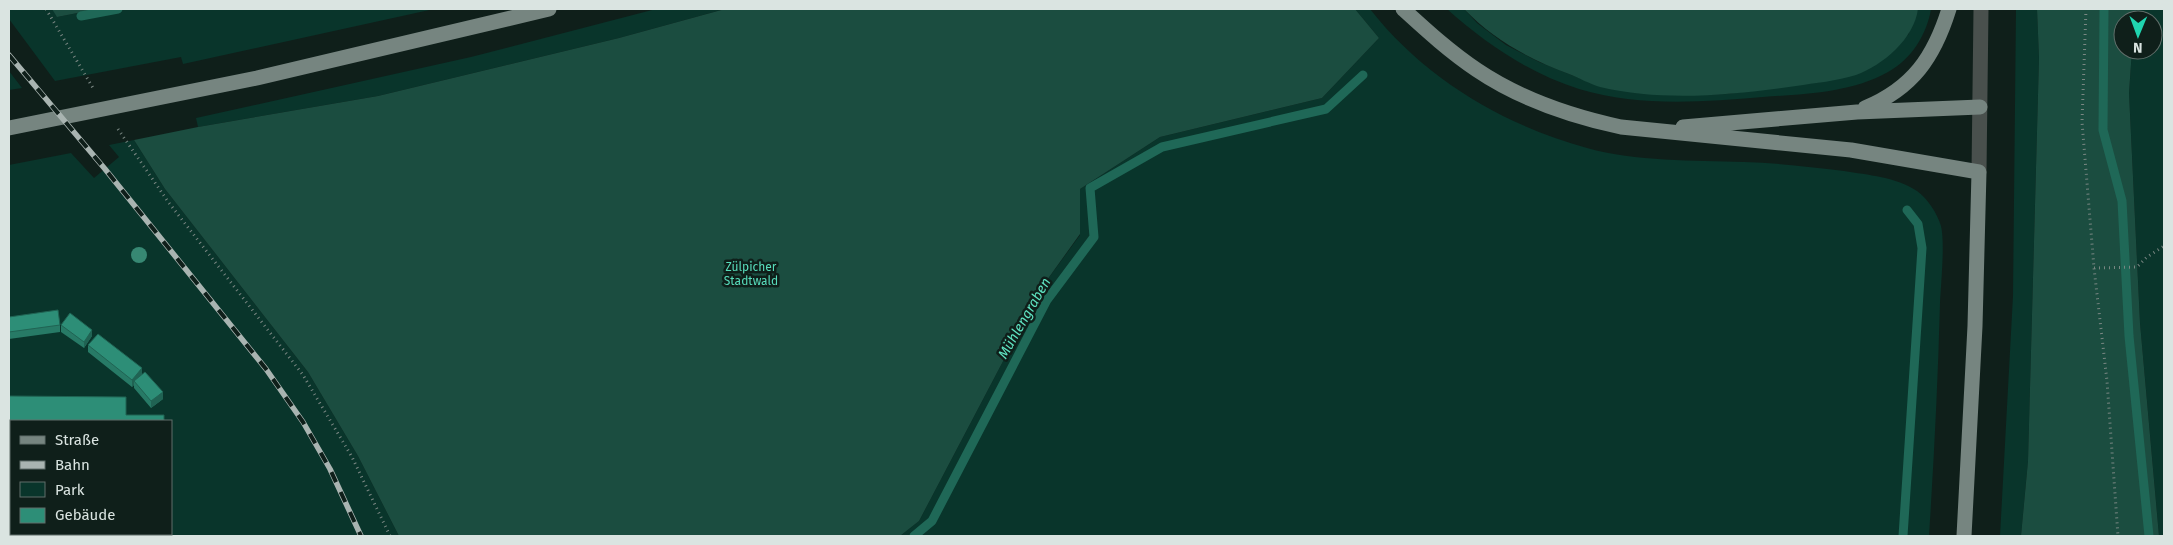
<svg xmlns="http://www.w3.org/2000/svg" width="2173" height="545" viewBox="0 0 2173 545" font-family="'Fira Sans',sans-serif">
<rect width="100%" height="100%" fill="#0f1f1a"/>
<path fill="#09352b" d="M9,9H77L57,17L98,9H434L183,64L181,57L55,81L9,19Z
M656,9H725L619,38L378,96L198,127L196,118L471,57Z
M1355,9H1370C1424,78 1503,125 1587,148C1636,162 1693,160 1744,162C1778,163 1810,167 1844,171C1868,175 1896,177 1917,191C1928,199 1937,213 1941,226C1945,243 1941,283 1940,303C1938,380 1934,458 1929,536H900L919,521L1042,287L1080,235V189L1160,137L1322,98L1379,38Z
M1447,9H1464L1477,23L1506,45L1539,62L1599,86L1638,93L1679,95L1726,94L1820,82L1908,35L1918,9H1931C1927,34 1911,60 1888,72C1851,93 1804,94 1763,97C1701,102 1639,107 1579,89C1530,74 1485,43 1447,9Z
M2016,9H2037L2039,58L2028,461L2021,536H2000L2013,296Z
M2136,9H2164V536H2159L2140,323L2129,93L2132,50H2153V20H2135Z
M9,71L22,88L9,90Z
M134,140L165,189L308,372L358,456L399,536H161V534H171V421H9V165L71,153L94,178L119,157L109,145Z"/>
<path fill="#1b4d40" d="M52,9H98L57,17Z
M725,9H1355L1379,38L1322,98L1160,137L1080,189V234L1042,287L919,521L900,536H399L358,456L308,372L165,189L134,140L198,127L378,96L619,38Z
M1464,9H1918C1914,39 1883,65 1856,75C1837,81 1815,83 1796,86C1732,95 1664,102 1600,87C1590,84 1579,78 1569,74C1529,59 1494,40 1464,9Z
M2037,9H2136L2135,20H2123V50H2132L2129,93L2140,323L2159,536H2021L2028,461L2039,58Z"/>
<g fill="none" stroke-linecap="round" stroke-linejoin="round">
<path stroke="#1f6857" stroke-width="9" d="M2104,9L2103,130L2122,201L2129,336L2149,536
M81,16L118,9
M914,536L932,521L1047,300L1094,237L1090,188L1162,147L1326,109L1363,75
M1903,536L1922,248L1918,224L1907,210"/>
<path stroke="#7a8783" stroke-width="3" stroke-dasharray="1 4" stroke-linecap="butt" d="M46,9L93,88
M2086,9L2082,122L2094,268L2107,381L2118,536
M118,129L169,203L303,375L352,457L390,536
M2094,268L2137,267L2147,257L2164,246"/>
<path stroke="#49504d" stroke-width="15" d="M1979,172L1981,9"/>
<path stroke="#768580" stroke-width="15" d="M1403,9C1426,30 1450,52 1477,70C1520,99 1570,116 1621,127L1851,150L1979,172L1975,326L1964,536
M1865,108C1913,88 1934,57 1949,9
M1683,127L1857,112L1980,107
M9,128L257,78L549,9"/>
<defs>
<path id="rail" d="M9,55L105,169L266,369L303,422L330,469L361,536"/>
</defs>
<use href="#rail" stroke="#a9b4b1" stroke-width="5.5"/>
<use href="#rail" stroke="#0f1f1a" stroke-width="4" stroke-dasharray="11" stroke-linecap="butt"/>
</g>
<circle fill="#378873" cx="139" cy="255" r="8"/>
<path fill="#277a66" d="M9,317L60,325V332L9,339Z
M61,325L92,336L84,348L61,332Z
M88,345L142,374L163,399L151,408L134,388V385L132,387L88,352Z
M9,396L126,415L11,421V449H9Z"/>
<path fill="#206353" d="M92,330V336L84,348V342Z
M142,368V375L134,381V385L132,387V380Z
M163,392V399L151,408V401Z"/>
<path fill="#2d8e77" stroke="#206353" d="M58,310L60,325L9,332V317Z
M70,313L92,330L84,342L61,325Z
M98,334L142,368L132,380L88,345Z
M145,372L163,392L151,401L134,381Z
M9,396L126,397V415H164V421H11V443H9Z"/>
<g text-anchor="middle" stroke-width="5" stroke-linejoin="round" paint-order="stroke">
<g font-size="12" fill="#58ddbc" stroke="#0f1f1a">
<text x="751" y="271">Zülpicher<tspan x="751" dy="14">Stadtwald</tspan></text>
</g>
<g font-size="14" font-style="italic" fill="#5fe3c1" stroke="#0f1f1a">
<text transform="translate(1024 318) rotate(-60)" y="5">Mühlengraben</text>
</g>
</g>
<rect width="2173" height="545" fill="none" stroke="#dae4e1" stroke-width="20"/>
<rect x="10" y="420" width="162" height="115" fill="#0f1f1a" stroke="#606e6a"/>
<rect x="20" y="436" width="25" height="8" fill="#768580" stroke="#606e6a"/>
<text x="55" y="445" font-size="15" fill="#dae4e1">Straße</text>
<rect x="20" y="461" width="25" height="8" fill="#a9b4b1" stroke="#606e6a"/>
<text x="55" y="470" font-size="15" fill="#dae4e1">Bahn</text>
<rect x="20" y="482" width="25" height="15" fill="#09352b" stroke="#606e6a"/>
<text x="55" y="495" font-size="15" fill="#dae4e1">Park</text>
<rect x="20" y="508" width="25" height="15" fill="#2d8e77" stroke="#606e6a"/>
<text x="55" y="520" font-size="15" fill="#dae4e1">Gebäude</text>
<g transform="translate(2138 35) rotate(181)"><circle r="24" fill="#0f1f1a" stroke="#606e6a"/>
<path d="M0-4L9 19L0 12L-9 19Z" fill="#20d5b0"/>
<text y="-8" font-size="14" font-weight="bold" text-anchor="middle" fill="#dae4e1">N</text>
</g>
</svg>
